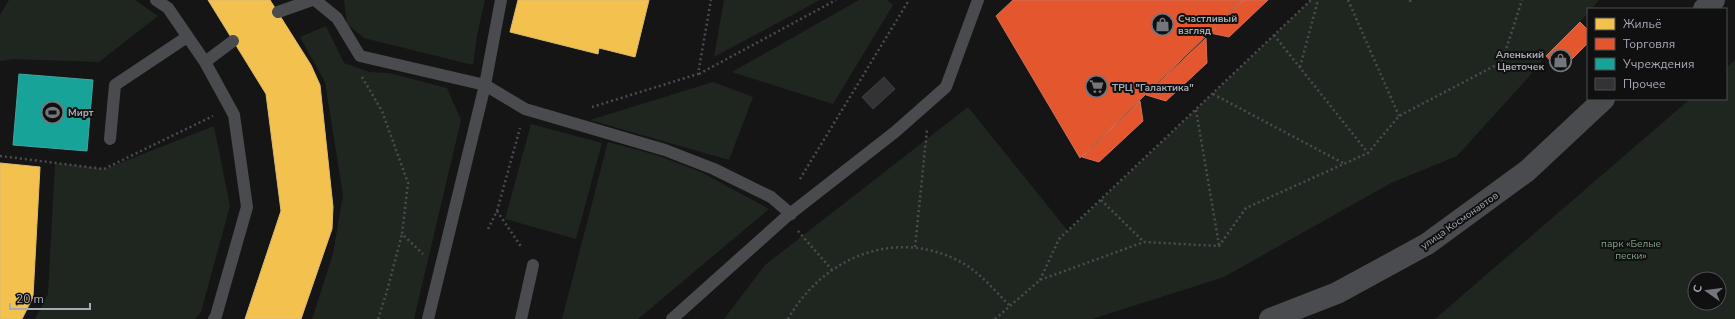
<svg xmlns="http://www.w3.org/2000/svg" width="1735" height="319" viewBox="0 0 1735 319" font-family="'Nunito Sans',sans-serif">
<rect width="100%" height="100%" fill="#151516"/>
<path fill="#1f2620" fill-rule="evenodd" d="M9,0H135L158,16L99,62L13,59L0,61V15Z
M344,0H485L477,35L473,65L364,38L347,24Z
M724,0H820L714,57Z
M859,0H887L893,5L833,104L732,72Z
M1311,0H1599L1591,9H1588V13L1580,22L1546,56L1526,80L1457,156L1391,183L1224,277L1092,319H724L765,265L968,107L1068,231Z
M326,26L344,63L369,72L389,73L447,88L461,120L414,319H312L333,254L343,195L325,82L300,37Z
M1735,60V319H1435L1690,99H1726V68ZM1695,279H1719V303H1695Z
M713,82L753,97L729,160L590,120Z
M531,124L602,143L576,239L505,219Z
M214,126L230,206L201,312L195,319H35L48,294L55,163L105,169Z
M608,142L656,155L701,172L769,209L638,319H562Z"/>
<path fill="#f2c14e" stroke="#dcba6d" d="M208,0H270L311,65L320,85L333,207L332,229L301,319H245L281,211L266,94Z
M518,0H649L635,57L599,48L598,54L510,32Z
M0,163L40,167L33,297L22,319H0Z"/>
<path fill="#e4572e" stroke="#d27057" d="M1013,0H1243L1080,158L996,16Z
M1244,0H1268L1229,37L1210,33Z
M1580,22L1588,30V43L1560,71L1546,56Z
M1206,38L1207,63L1166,101L1146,95Z
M1140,101L1143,121L1099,162L1082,157Z"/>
<path fill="#17a398" stroke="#42a5a1" d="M19,74L93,80L87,151L13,145Z"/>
<path fill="#333335" stroke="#3e3f42" d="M884,77L895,89L873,109L862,97Z"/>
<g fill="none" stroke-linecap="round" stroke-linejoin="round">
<path stroke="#4b4c50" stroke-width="2.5" stroke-dasharray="2 3" stroke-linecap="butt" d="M1348,0L1399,116
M1410,0L1411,4
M1274,35L1368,153
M1300,67L1318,0
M699,74L836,0
M362,77L382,111L408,183L402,234L423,254
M1213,94L1343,163
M592,107L698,74L711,0
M1196,110L1219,245
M0,156L104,169L213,116
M800,179L909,0
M1101,200L1144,242
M497,211L522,248
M488,229L497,211L520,128
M798,231L832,270
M915,247L927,130
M1040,280L1059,239L1311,0
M378,319L387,291L402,234
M788,319C822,259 892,228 957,260C978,270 994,290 1010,306
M995,319L1040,280L1144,242L1219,246L1246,208L1368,153L1399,116L1502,62L1522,0"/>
<path stroke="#4a4b4e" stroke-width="12" d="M156,0L168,8L205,62L234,115L247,207L216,316L214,319
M315,0L337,18L360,56L485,85L525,109L665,150L714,169L771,197L791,214
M278,12L312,0
M205,62L233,41
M110,139L115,85L187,37
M428,319L485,85L501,0
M521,319L533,265
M672,319L786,217L895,132L946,87L978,0"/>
<path stroke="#4a4b4e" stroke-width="22" d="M1704,9L1714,0
M1270,319L1337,293L1427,244L1527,171L1604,99"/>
</g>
<defs>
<symbol id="shop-ring" viewBox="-11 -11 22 22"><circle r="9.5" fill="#101011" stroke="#74767e" stroke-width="1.5"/><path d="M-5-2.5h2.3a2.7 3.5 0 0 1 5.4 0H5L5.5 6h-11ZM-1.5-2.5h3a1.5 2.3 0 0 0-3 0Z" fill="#74767e"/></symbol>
<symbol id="supermarket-ring" viewBox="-11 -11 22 22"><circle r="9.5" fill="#101011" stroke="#74767e" stroke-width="1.5"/><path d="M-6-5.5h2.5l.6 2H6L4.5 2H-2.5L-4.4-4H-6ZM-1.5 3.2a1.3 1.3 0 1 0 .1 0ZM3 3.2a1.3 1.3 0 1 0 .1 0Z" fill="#74767e"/></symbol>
<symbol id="stadium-ring" viewBox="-11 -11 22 22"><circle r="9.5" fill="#101011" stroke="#74767e" stroke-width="1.5"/><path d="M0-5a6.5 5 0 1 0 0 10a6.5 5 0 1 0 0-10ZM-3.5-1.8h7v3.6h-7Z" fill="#74767e"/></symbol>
</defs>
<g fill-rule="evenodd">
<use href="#shop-ring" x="1150" y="12" width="25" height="25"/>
<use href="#shop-ring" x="1548" y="48" width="25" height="25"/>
<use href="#supermarket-ring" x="1084" y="74" width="25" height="25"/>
<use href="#stadium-ring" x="40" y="100" width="25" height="25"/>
</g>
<g text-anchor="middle" stroke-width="4" stroke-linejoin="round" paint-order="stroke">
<g font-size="10" font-weight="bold" fill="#a7abb6" stroke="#101011" text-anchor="start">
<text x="1178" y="22">Счастливый<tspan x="1178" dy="12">взгляд</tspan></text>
<text x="1544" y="58" text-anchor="end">Аленький<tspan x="1544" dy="12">Цветочек</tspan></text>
<text x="1112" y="91">ТРЦ "Галактика"</text>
<text x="68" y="116">Мирт</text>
</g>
<g font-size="10" fill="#a7abb6" stroke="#101011">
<text transform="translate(1459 220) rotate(-35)" y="4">улица Космонавтов</text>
</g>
<g font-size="10" fill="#7ea081" stroke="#101011">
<text x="1631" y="247">парк «Белые<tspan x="1631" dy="12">пески»</tspan></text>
</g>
</g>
<rect x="1587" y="8" width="140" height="92" fill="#101011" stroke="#4c4e53"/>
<rect x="1595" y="18" width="20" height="12" fill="#f2c14e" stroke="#4c4e53"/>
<text x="1623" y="28" font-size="12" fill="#a7abb6">Жильё</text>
<rect x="1595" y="38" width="20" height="12" fill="#e4572e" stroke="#4c4e53"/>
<text x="1623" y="48" font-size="12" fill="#a7abb6">Торговля</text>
<rect x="1595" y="58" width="20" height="12" fill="#17a398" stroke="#4c4e53"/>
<text x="1623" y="68" font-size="12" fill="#a7abb6">Учреждения</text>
<rect x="1595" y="78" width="20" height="12" fill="#333335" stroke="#4c4e53"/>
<text x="1623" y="88" font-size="12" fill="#a7abb6">Прочее</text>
<g transform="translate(1707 291) rotate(284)"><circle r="19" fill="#101011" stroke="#4c4e53"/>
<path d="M0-3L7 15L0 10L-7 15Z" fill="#74767e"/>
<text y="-6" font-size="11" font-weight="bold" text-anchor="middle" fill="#a7abb6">С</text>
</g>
<path d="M10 303v6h80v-6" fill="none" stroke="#a7abb6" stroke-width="2"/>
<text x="16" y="303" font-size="12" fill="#a7abb6" stroke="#101011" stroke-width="3" paint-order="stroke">20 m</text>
</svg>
